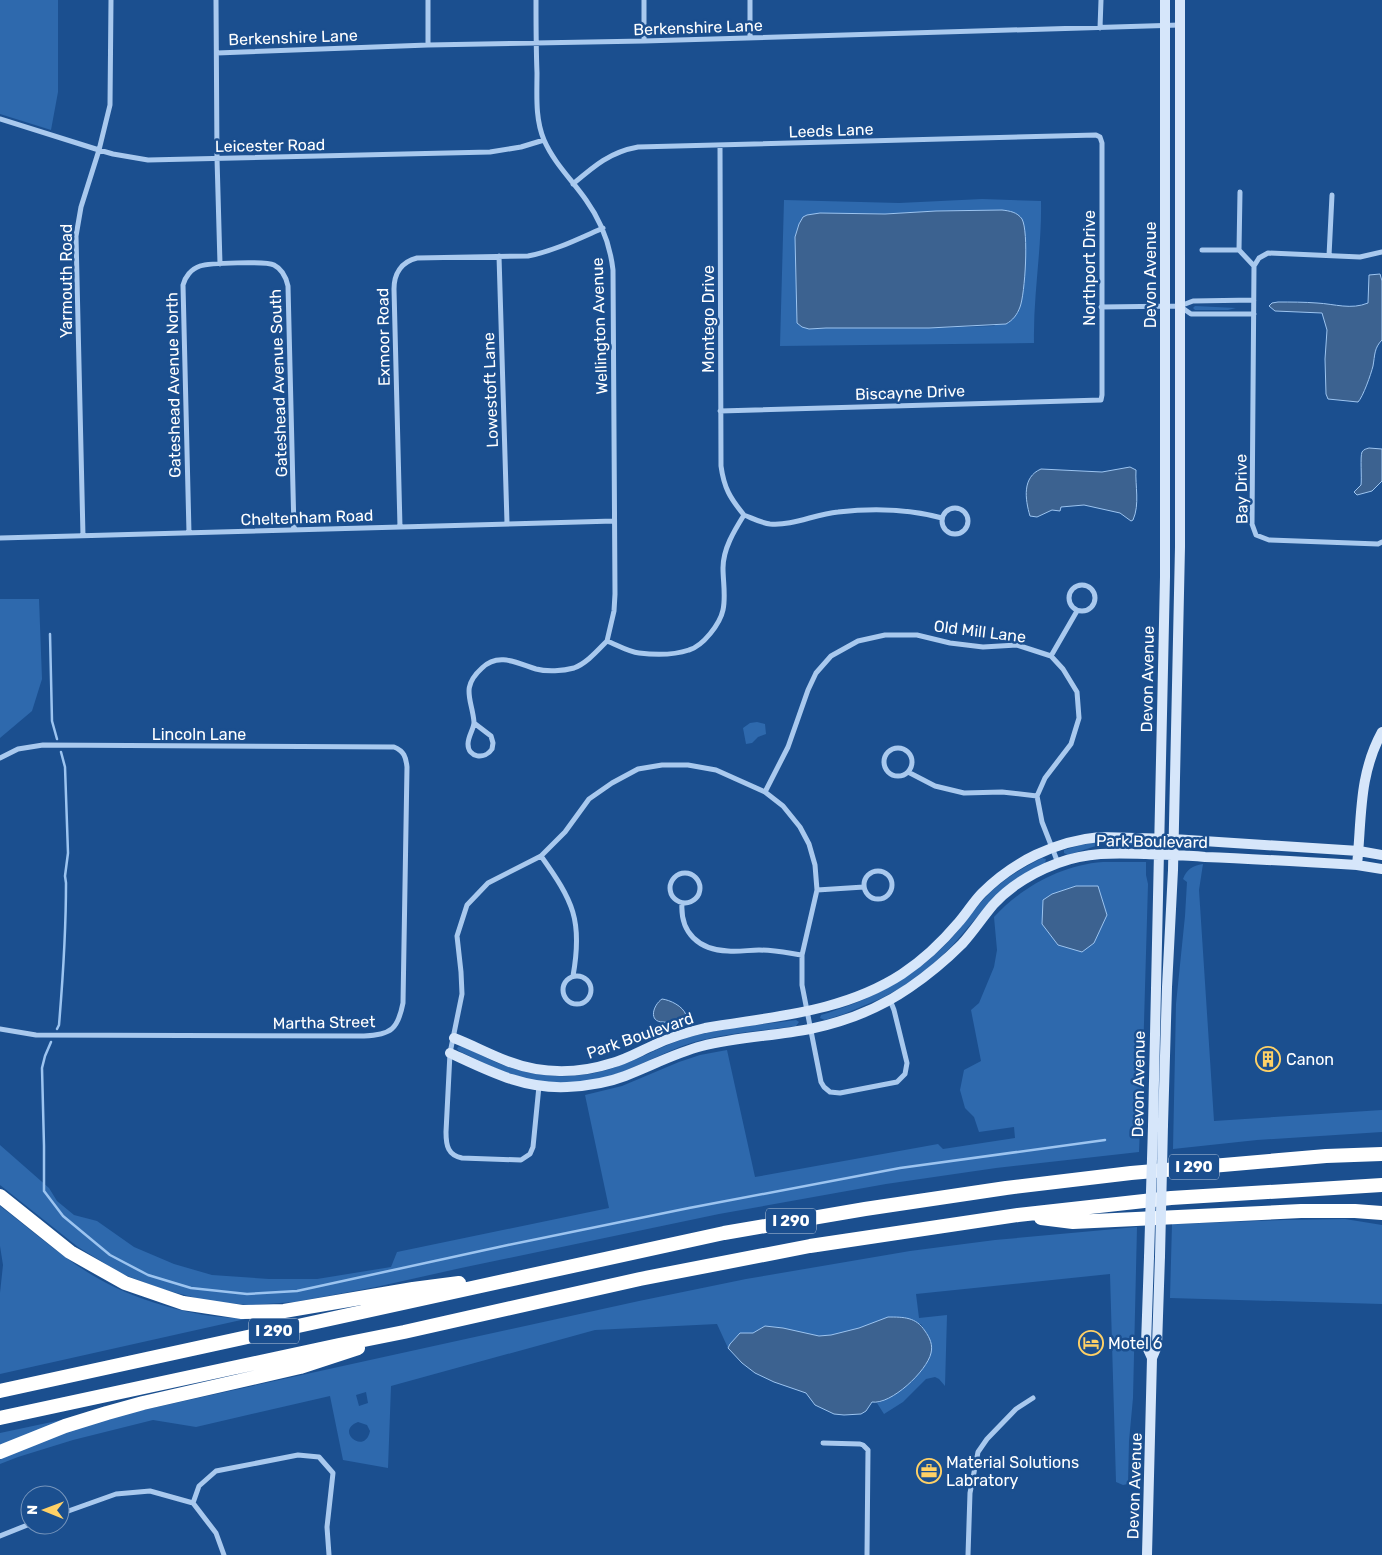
<svg xmlns="http://www.w3.org/2000/svg" width="1382" height="1555" viewBox="0 0 1382 1555" font-family="Rubik,sans-serif">
<rect width="100%" height="100%" fill="#1b4f8f"/>
<path fill="#2e69ad" fill-rule="evenodd" d="M0,0H58V92L51,130L0,114Z
M982,199L1041,201C1042,248 1033,295 1034,343L780,346L784,200L899,203ZM1002,210L1024,276L1021,305L994,326L929,328H826L809,329L797,323L795,237C798,228 799,219 807,215L842,213L885,214L936,211Z
M1195,306L1236,308L1228,310H1195L1193,308Z
M0,599H39L42,679L32,711L0,738Z
M757,722L765,724L766,734L758,737L752,743L746,744L743,728L750,723Z
M1097,842L1143,843V845L1102,844L1068,855L1064,853V850L1081,845Z
M1042,858L1046,859L1045,863L994,897L952,946L932,965L902,987L882,998L844,1014L825,1020L820,1018L821,1015C870,1000 910,980 946,944C960,930 970,914 983,900C999,882 1020,869 1042,858Z
M1103,862C1118,862 1131,862 1146,862V875L1148,884L1141,1127H1140L1139,1152L996,1168L886,1184L719,1214L461,1268L376,1287L295,1302L249,1305L207,1301L162,1289L122,1274L78,1247L0,1185V1145L49,1188L57,1201L74,1215L97,1221L134,1247L174,1264L212,1275L269,1279H317L391,1267L397,1252L609,1208L585,1095L622,1086L679,1062L700,1055L727,1050L755,1177L938,1144L943,1149L1015,1138L1014,1127L979,1132L974,1117L965,1108L960,1090L964,1070L981,1061L971,1010L979,1003L994,967L997,950L994,917C1022,887 1061,865 1103,862Z
M1203,864L1199,890L1214,1121L1382,1110V1132L1257,1140L1173,1149L1176,1004L1185,916L1187,882L1183,879C1187,869 1192,866 1203,864Z
M796,1020L799,1022L796,1026C762,1031 725,1033 691,1043C664,1052 640,1066 613,1075C581,1085 543,1086 511,1074C493,1068 476,1059 459,1051L457,1049L458,1047L462,1046C476,1052 489,1060 503,1065C539,1079 580,1080 616,1067C640,1059 662,1046 686,1038C721,1028 760,1025 796,1020Z
M0,1206C30,1229 59,1255 92,1275C135,1301 200,1320 250,1318L0,1374V1293L3,1265L0,1246Z
M1345,1219L1382,1225V1304L1170,1298L1172,1224L1284,1220Z
M1137,1227L1133,1398L1129,1441L1128,1484L1123,1485L1116,1482L1110,1274L916,1294L919,1318L947,1315L945,1386L939,1379L935,1377L926,1379L903,1402L884,1414L877,1403L883,1401L929,1337L921,1324L859,1328L831,1335L819,1336L765,1326L753,1333H740L730,1344L728,1348L717,1324L595,1330L391,1386L388,1468L343,1460L330,1396L196,1427L153,1420L73,1440L18,1457L0,1464V1459L54,1436L95,1423L134,1412L639,1301L746,1279L910,1251L995,1240ZM366,1392L368,1403L359,1406L356,1395ZM358,1422L367,1425L370,1431C365,1456 334,1431 358,1422Z
M80,1416L0,1446V1433Z"/>
<path fill="#3c6290" stroke="#9cc4f0" d="M1002,210C1010,211 1017,212 1022,219C1029,232 1025,294 1020,307C1017,315 1013,320 1006,324L929,328H826L809,329L802,327L797,323L795,237L799,224L803,217L807,215L820,213L885,214L936,211Z
M1380,274L1382,281V340C1374,348 1375,355 1373,366C1371,374 1363,397 1358,402L1328,399L1326,394L1325,359L1327,330L1322,313L1275,311L1269,306L1272,303L1278,302C1291,302 1304,302 1317,303C1335,304 1351,310 1368,303L1369,275Z
M1369,448L1382,449V481L1372,491L1357,495L1354,492L1361,485C1362,479 1360,456 1362,452C1364,449 1366,449 1369,448Z
M1130,467L1136,470C1135,486 1140,504 1133,520L1131,521L1120,513L1084,505L1061,507L1060,511L1052,510L1037,517L1030,516C1025,499 1022,477 1041,469L1102,472Z
M1076,886H1098L1107,915L1094,943L1082,952L1058,945L1042,924L1043,900L1052,894Z
M662,999C670,1000 683,1006 686,1015L684,1018C677,1020 670,1023 663,1022C648,1022 653,1005 662,999Z
M888,1317C904,1317 916,1317 925,1331C930,1338 933,1345 931,1353C927,1371 891,1405 872,1402L866,1411L861,1414L844,1415L834,1414L815,1405L806,1393L774,1382L755,1373L742,1363L728,1348L730,1344L740,1333H753L765,1326L783,1328L819,1336L831,1335L859,1328Z"/>
<g fill="none" stroke-linecap="round" stroke-linejoin="round">
<path stroke="#9cc4f0" stroke-width="2.5" d="M50,634L52,721L57,739
M57,1029L59,1025C63,977 66,930 66,883L65,876L68,853L65,767L61,752
M51,1042L45,1056L42,1068L44,1146V1191L63,1216L110,1255L148,1275L191,1288L247,1294L297,1291L508,1245L689,1208L900,1168L1105,1140"/>
<path stroke="#a9c9ee" stroke-width="5" d="M216,0L217,158L220,264
M536,0C536,24 536,48 537,73C537,95 535,119 544,140C554,163 572,180 586,200C601,221 610,244 613,270L615,594L614,611L607,641
M644,0V41
M750,0V38
M1100,28L1101,0
M428,45V0
M217,53L428,45L644,41L1180,25
M0,119L99,150L113,154L148,160L490,152L521,147L544,140
M573,184C594,166 610,152 638,147L1096,135L1100,137L1102,143V395L1101,400L720,411
M1202,250H1239L1254,266
M1239,250L1240,192
M1382,252L1360,257L1268,253L1259,258L1254,266L1252,524L1256,535L1269,540L1378,544L1382,542
M499,256L507,523
M1329,256L1332,195
M1101,307L1180,306L1193,301L1254,300
M1181,307L1191,314H1254
M942 521a13 13 0 1 1 26 0a13 13 0 1 1-26 0Z
M744,515C752,518 761,523 770,524C793,526 815,514 838,512C872,508 909,509 942,518
M400,527L394,289C394,274 401,262 417,258L528,256C554,251 578,239 603,228
M189,533L183,285C185,277 191,269 200,266C209,263 266,261 274,265C282,269 286,277 288,286L294,530
M83,536L76,236L81,207L99,150L110,105L111,0
M0,538L614,521
M1069 598a13 13 0 1 1 26 0a13 13 0 1 1-26 0Z
M607,641C617,645 629,652 639,653C655,655 674,655 689,650C703,646 720,624 723,610C726,596 723,582 723,568C723,549 734,531 744,515C730,498 724,488 721,466L720,145
M1051,656L1077,611
M474,723L491,736L493,743L492,749C485,760 468,758 468,744C468,736 474,729 474,722C472,699 460,688 482,668C498,652 517,663 536,669C547,672 563,671 574,668C587,663 597,651 607,641
M884 762a14 14 0 1 1 28 0a14 14 0 1 1-28 0Z
M0,758L18,749L43,745L394,747C404,751 406,757 407,767L403,1003C398,1029 391,1035 364,1036L36,1035L0,1029
M908,772L935,786L964,793L1002,792L1037,796
M765,792L788,747L808,690L816,673L831,656L858,641L885,635H917L950,643L983,647L1017,645L1051,656L1063,669L1077,692L1079,718L1071,744L1045,778L1037,796L1042,822L1058,863
M541,856C573,901 583,920 573,976
M864 885a14 14 0 1 1 28 0a14 14 0 1 1-28 0Z
M670 888a15 15 0 1 1 30 0a15 15 0 1 1-30 0Z
M817,890L864,887
M682,903C680,933 699,950 728,951C739,952 749,950 759,950C773,950 788,953 802,955
M563 990a14 14 0 1 1 28 0a14 14 0 1 1-28 0Z
M539,1086L533,1147L530,1154L521,1160L462,1158C448,1155 446,1146 446,1132L450,1053L462,994L461,972L457,936L467,905L488,883L541,856L565,832L589,799L612,783L638,769L662,765H688L716,770L765,792L783,806L800,827L809,844L815,865L817,890L802,955V985L821,1082L824,1087L830,1092L840,1093L897,1082L905,1074L907,1063L894,1010L890,1000
M823,1443L860,1444L863,1445L868,1450L867,1555
M193,1503L199,1486L216,1471L298,1455L319,1457L333,1473L327,1527L329,1555
M60,1514L116,1494L150,1491L193,1503L216,1533L224,1555
M0,1536L30,1524
M968,1555L970,1493L978,1452L987,1439L1016,1409L1033,1398"/>
<path stroke="#d6e6fa" stroke-width="10" d="M1357,865C1362,818 1358,776 1382,732
M454,1038C472,1045 489,1054 507,1061C541,1074 578,1074 612,1063C627,1059 640,1051 654,1045C671,1037 688,1032 705,1028C773,1016 842,1013 902,974C923,960 942,942 958,923C967,913 973,902 982,893C1013,862 1055,841 1100,837L1173,839L1359,851L1382,855
M450,1053C489,1071 523,1089 567,1087C586,1086 607,1083 625,1076C651,1066 675,1053 702,1046C737,1037 774,1036 810,1029C844,1022 880,1008 909,988C928,975 946,960 962,944C973,932 982,918 993,905C1010,886 1034,872 1058,863C1088,852 1114,853 1146,854C1165,855 1185,855 1205,857C1255,859 1306,862 1357,865L1382,869
M1163,1125L1167,987L1173,870L1180,547V0
M1153,1126L1165,577V0
M1149,1257L1146,1345L1152,1358
M1147,1555L1152,1358L1157,1346L1160,1256"/>
<path stroke="#fff" stroke-width="14" d="M0,1196L70,1252L125,1283L183,1303L242,1312L284,1311L413,1289L459,1283
M1041,1218L1073,1222L1301,1211H1355L1382,1213
M0,1391L724,1233L865,1209L1006,1188L1131,1173L1326,1156L1382,1154
M0,1418L339,1345L404,1332L640,1279L810,1246L1018,1215L1171,1198L1382,1185
M0,1452L65,1426L107,1413L143,1403L300,1367L358,1348"/>
<path stroke="#d6e6fa" stroke-width="10" d="M1160,1256L1163,1125
M1149,1257L1153,1126"/>
</g>
<defs>
<symbol id="building-ring" viewBox="-11 -11 22 22"><circle r="9.5" fill="#1b4f8f" stroke="#ffd166" stroke-width="1.5"/><path d="M-4-6H4V6H1V3H-1V6H-4ZM-2.5-4.3h1.7v1.8h-1.7ZM.8-4.3h1.7v1.8H.8ZM-2.5-1h1.7V.8h-1.7ZM.8-1h1.7V.8H.8Z" fill="#ffd166"/></symbol>
<symbol id="hotel-ring" viewBox="-11 -11 22 22"><circle r="9.5" fill="#1b4f8f" stroke="#ffd166" stroke-width="1.5"/><path d="M-6-4.5h1.5V1H6V5H4.5V3h-9V5H-6ZM-4 0a1.8 1.8 0 1 1 3.6 0ZM.5 0V-2.5h3Q6-2.5 6 0Z" fill="#ffd166"/></symbol>
<symbol id="office-ring" viewBox="-11 -11 22 22"><circle r="9.5" fill="#1b4f8f" stroke="#ffd166" stroke-width="1.5"/><path d="M-6-3h4V-5.5h4V-3h4V5H-6ZM-1-4.5V-3h2v-1.5ZM-6 0V1H6V0Z" fill="#ffd166"/></symbol>
</defs>
<g fill-rule="evenodd">
<use href="#building-ring" x="1254" y="1045" width="28" height="28"/>
<use href="#hotel-ring" x="1077" y="1329" width="28" height="28"/>
<use href="#office-ring" x="915" y="1457" width="28" height="28"/>
</g>
<g text-anchor="middle" stroke-width="5" stroke-linejoin="round" paint-order="stroke">
<g fill="#1b4f8f" stroke="#bbcadd" stroke-width="1">
<rect x="1169" y="1154.5" width="50" height="25" rx="4"/>
<rect x="766" y="1208.5" width="50" height="25" rx="4"/>
<rect x="249" y="1318.5" width="50" height="25" rx="4"/>
</g>
<g font-size="15" font-weight="bold" fill="#fff">
<text x="1194" y="1172">I 290</text>
<text x="791" y="1226">I 290</text>
<text x="274" y="1336">I 290</text>
</g>
<g font-size="16" fill="#fff" stroke="#1b4f8f">
<text transform="translate(698 27) rotate(-2)" y="6">Berkenshire Lane</text>
<text transform="translate(293 37) rotate(-2)" y="6">Berkenshire Lane</text>
<text transform="translate(831 130) rotate(-2)" y="6">Leeds Lane</text>
<text transform="translate(270 145) rotate(-1)" y="6">Leicester Road</text>
<text transform="translate(1089 268) rotate(-90)" y="6">Northport Drive</text>
<text transform="translate(1150 275) rotate(-90)" y="6">Devon Avenue</text>
<text transform="translate(66 281) rotate(-90)" y="6">Yarmouth Road</text>
<text transform="translate(708 319) rotate(-90)" y="6">Montego Drive</text>
<text transform="translate(599 326) rotate(-92)" y="6">Wellington Avenue</text>
<text transform="translate(383 337) rotate(-91)" y="6">Exmoor Road</text>
<text transform="translate(278 383) rotate(-92)" y="6">Gateshead Avenue South</text>
<text transform="translate(173 385) rotate(-91)" y="6">Gateshead Avenue North</text>
<text transform="translate(490 390) rotate(-92)" y="6">Lowestoft Lane</text>
<text transform="translate(910 392) rotate(-2)" y="6">Biscayne Drive</text>
<text transform="translate(1241 489) rotate(-91)" y="6">Bay Drive</text>
<text transform="translate(307 517) rotate(-2)" y="6">Cheltenham Road</text>
<text transform="translate(980 631) rotate(7)" y="6">Old Mill Lane</text>
<text transform="translate(1147 679) rotate(-89)" y="6">Devon Avenue</text>
<text x="199" y="740">Lincoln Lane</text>
<text transform="translate(1152 841) rotate(1)" y="6">Park Boulevard</text>
<text transform="translate(324 1022) rotate(-1)" y="6">Martha Street</text>
<text transform="translate(640 1035) rotate(-19)" y="6">Park Boulevard</text>
<text transform="translate(1138 1084) rotate(-89)" y="6">Devon Avenue</text>
<text transform="translate(1134 1486) rotate(-88)" y="6">Devon Avenue</text>
</g>
<g font-size="16" fill="#fff" stroke="#1b4f8f" text-anchor="start">
<text x="1286" y="1065">Canon</text>
<text x="1108" y="1349">Motel 6</text>
<text x="946" y="1468">Material Solutions<tspan x="946" dy="18">Labratory</tspan></text>
</g>
</g>
<g transform="translate(45 1510) rotate(271)"><circle r="24" fill="#1b4f8f" stroke="#7695bc"/>
<path d="M0-4L9 19L0 12L-9 19Z" fill="#ffd166"/>
<text y="-8" font-size="14" font-weight="bold" text-anchor="middle" fill="#ffffff">N</text>
</g>
</svg>
